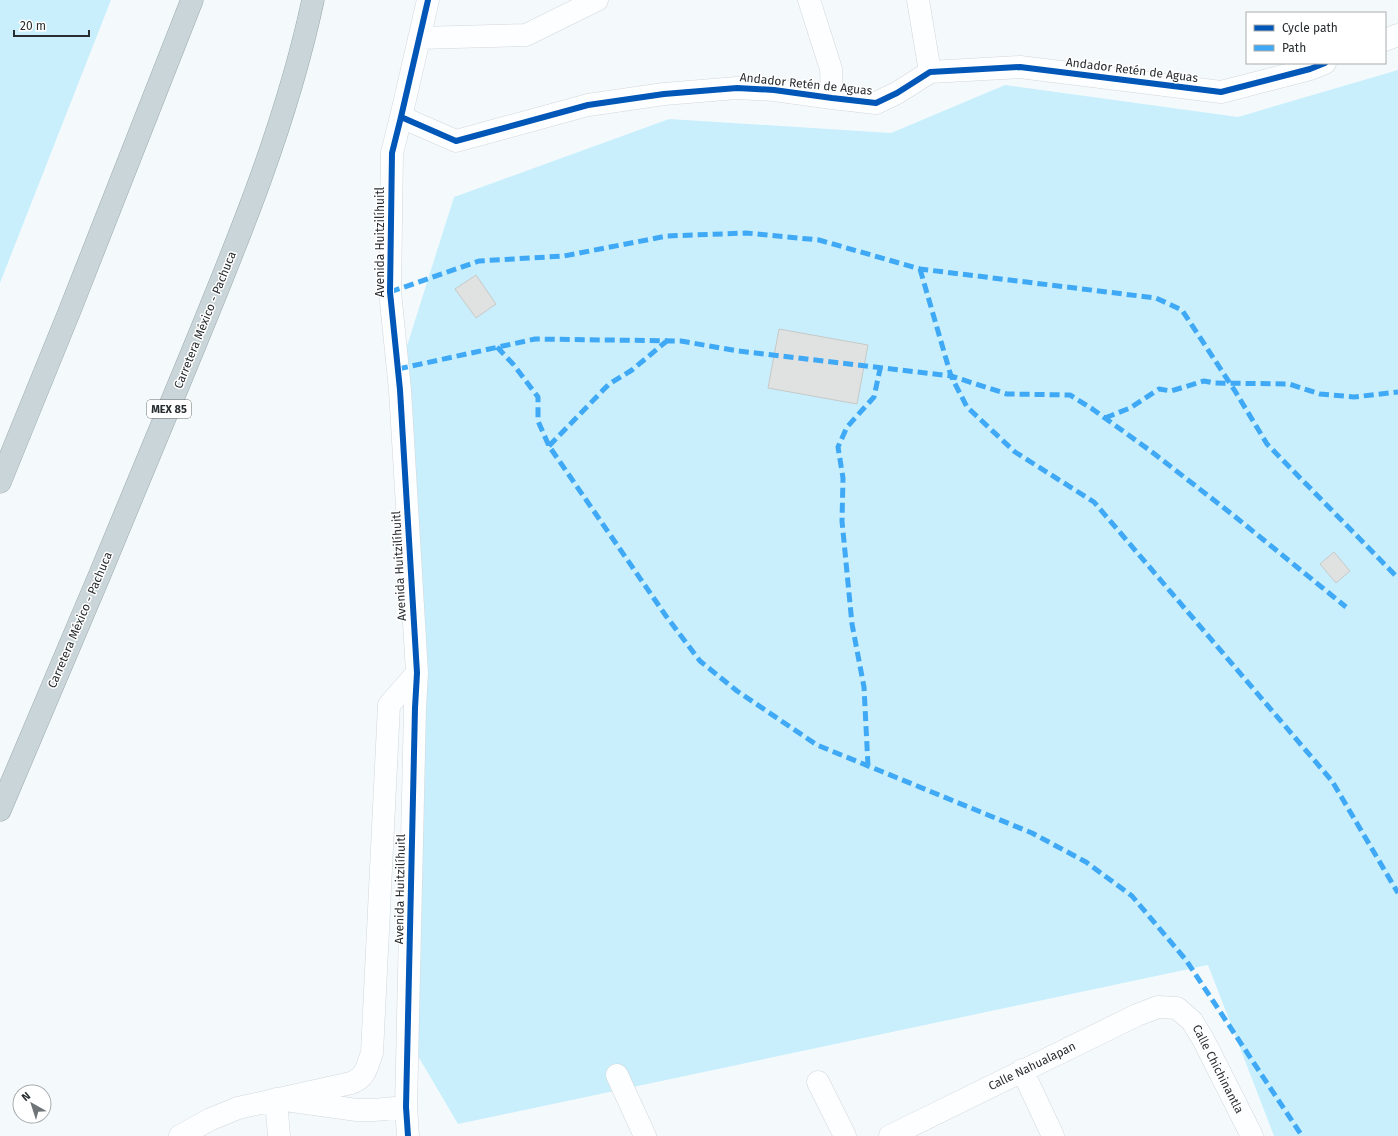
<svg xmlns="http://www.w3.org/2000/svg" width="1398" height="1136" viewBox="0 0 1398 1136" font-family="'Fira Sans',sans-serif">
<rect width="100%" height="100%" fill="#f4fafc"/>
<path fill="#c9effd" d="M0,0H111L0,283Z
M1398,70V1136H1274L1208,965L458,1124L418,1056L423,610L406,349L454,197L669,119L891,133L1005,85L1238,117Z"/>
<path fill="#e0e2e1" stroke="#c7c9c8" d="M476,275L496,304L476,318L455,289Z
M779,329L868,345L857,404L768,388Z
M1334,552L1350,571L1336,583L1320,564Z"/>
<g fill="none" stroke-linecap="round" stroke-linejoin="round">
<defs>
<path id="minor" d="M809,0L831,69L832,98
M918,0L930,72
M419,38L526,35L597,0
M1385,40L1398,35
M401,117L456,141L588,105L664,94L737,88L774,90L832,98L876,103L897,93L930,72L1020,67L1221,92L1310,69L1325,63
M1022,1070L1053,1136
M617,1075L645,1136
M818,1082L845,1136
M276,1099L279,1136
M292,1101L357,1110H374L406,1107
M180,1136L211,1119L238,1108L351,1083C366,1078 367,1066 372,1053L389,705L417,673
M408,1136L406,1107L415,708L417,673L400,390L390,292L392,153L401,117L428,0
M890,1136L1137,1015L1158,1007L1177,1008L1192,1021L1203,1039L1252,1136"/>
<path id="highway" d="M0,482L70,310L192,0
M0,810C61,667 122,523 181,379C232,255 285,131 313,0"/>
</defs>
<use href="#minor" stroke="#d2d7d9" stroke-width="23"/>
<use href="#highway" stroke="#9aaaae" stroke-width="23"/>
<use href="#minor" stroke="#fdfeff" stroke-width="22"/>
<use href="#highway" stroke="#cad5d9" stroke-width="22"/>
<path stroke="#3fa9f5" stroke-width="5" stroke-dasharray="10 5" stroke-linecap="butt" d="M920,269L951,376L967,407L1015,452L1094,502L1332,781L1398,893
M390,292L479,261L564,256L667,236L746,233L819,240L920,269L1156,298L1182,310L1235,391L1267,444L1398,578
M497,347L513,364L538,397V421L549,446L666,616L700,661L737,691L817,745L1032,833L1086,862L1132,896L1186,960L1302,1136
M398,369L535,339L681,341L738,351L951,376L1007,394L1070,395L1091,408L1152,452L1233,515L1346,607
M1105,418L1130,408L1159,389L1171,391L1204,381L1214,383L1289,384L1320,394L1354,397L1398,392
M549,446L609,384L632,370L668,340
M868,766L864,687L852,624L842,521L843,478L838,447L847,427L874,397L880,369"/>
<defs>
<path id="cycleway" d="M401,117L456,141L588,105L664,94L737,88L774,90L832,98L876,103L897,93L930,72L1020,67L1221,92L1310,69L1325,63
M408,1136L406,1107L415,708L417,673L400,390L390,292L392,153L401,117L428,0"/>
</defs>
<use href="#cycleway" stroke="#fff" stroke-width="8"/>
<use href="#cycleway" stroke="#0057b8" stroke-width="6"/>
</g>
<g text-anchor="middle" stroke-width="3" stroke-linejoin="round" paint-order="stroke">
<rect fill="#fff" stroke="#686c6d" stroke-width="1" x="147" y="400" width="44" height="18" rx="3"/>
<g font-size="11" font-weight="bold" fill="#282d2f">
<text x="169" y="413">MEX 85</text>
</g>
<g font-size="12" fill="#282d2f" stroke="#fff">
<text transform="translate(1132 70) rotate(7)" y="4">Andador Retén de Aguas</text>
<text transform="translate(806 84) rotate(6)" y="4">Andador Retén de Aguas</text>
<text transform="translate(380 242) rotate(-90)" y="4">Avenida Huitzilíhuitl</text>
<text transform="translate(205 320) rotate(-68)" y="4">Carretera México - Pachuca</text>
<text transform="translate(399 566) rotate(-93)" y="4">Avenida Huitzilíhuitl</text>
<text transform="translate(80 620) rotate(-67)" y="4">Carretera México - Pachuca</text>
<text transform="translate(400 889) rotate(-89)" y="4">Avenida Huitzilíhuitl</text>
<text transform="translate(1032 1066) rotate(-26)" y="4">Calle Nahualapan</text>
<text transform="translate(1218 1069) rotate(63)" y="4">Calle Chichinantla</text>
</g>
</g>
<rect x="1246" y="12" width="140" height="52" fill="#ffffff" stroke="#a9abac"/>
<rect x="1254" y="25" width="20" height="6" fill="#0057b8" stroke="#a9abac"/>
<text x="1282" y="32" font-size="12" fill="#282d2f">Cycle path</text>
<rect x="1254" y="45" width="20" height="6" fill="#3fa9f5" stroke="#a9abac"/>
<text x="1282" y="52" font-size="12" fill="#282d2f">Path</text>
<g transform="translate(32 1104) rotate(321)"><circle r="19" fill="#ffffff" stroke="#a9abac"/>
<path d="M0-3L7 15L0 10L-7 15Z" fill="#6f7577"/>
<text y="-6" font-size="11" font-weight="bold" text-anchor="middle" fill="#282d2f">N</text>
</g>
<path d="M14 30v6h75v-6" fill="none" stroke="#282d2f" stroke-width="2"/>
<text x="20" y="30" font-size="12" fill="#282d2f" stroke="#ffffff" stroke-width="3" paint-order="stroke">20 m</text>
</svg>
